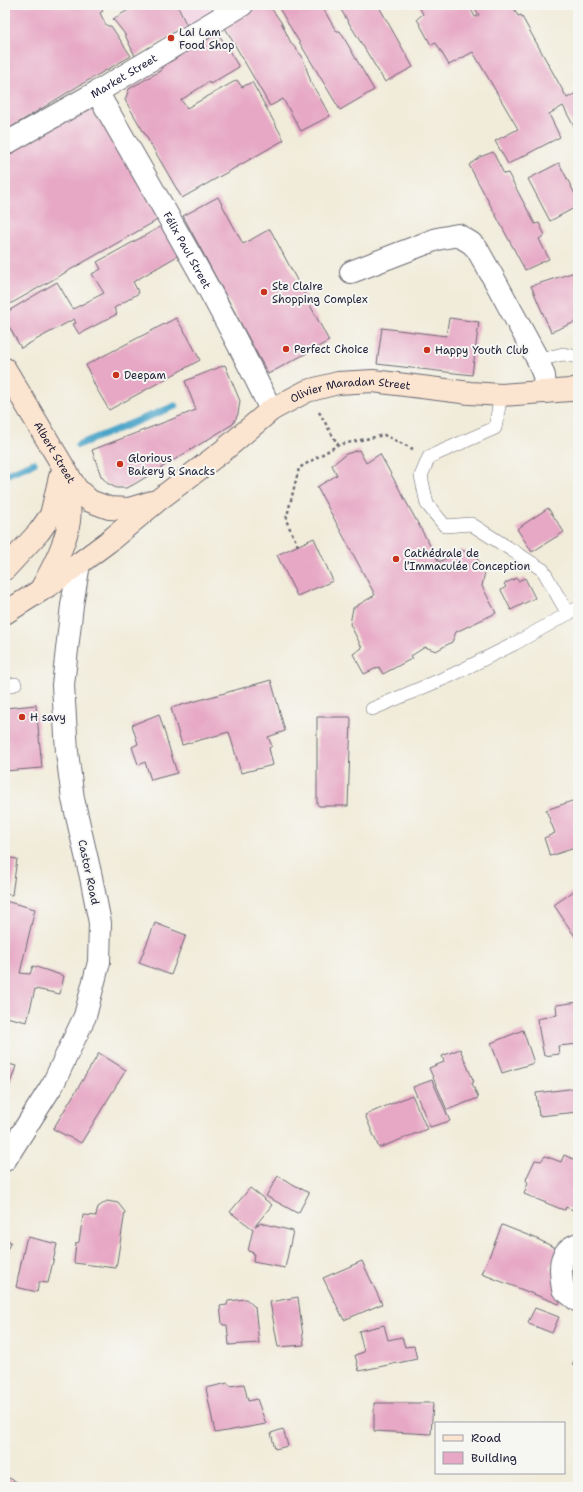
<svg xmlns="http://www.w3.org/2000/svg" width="583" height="1492" viewBox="0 0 583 1492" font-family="'Shantell Sans',sans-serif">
<rect width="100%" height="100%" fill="#f6f6f2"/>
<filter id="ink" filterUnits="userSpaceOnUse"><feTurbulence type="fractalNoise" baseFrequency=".025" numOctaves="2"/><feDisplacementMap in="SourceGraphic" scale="8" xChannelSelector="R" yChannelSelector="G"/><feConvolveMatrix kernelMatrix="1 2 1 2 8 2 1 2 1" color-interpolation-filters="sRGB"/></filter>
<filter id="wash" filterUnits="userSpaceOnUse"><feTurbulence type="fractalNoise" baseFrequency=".012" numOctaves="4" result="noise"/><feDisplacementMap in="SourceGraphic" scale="16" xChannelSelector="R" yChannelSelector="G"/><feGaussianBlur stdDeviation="0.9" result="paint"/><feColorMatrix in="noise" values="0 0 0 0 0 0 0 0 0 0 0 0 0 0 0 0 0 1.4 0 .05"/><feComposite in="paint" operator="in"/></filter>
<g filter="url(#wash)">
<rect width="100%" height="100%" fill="#f1ecda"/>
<path fill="#f2cfe1" d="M168,5H236L186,35Z"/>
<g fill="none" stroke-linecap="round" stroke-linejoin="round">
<path stroke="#4ba5c9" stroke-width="7" d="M78,445L175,406
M5,475L34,463"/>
</g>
<g id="blocks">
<path fill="#e7a8c5" d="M5,5H99L103,11L100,13L106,25L108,26H111L131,56L80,85L5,131Z
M134,5H177L187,26L135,56L124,33L113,19L135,6Z
M258,5H269L281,22L291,43L302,56L311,82L330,116L301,131L283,99L270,106L224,26Z
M277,5H321L335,29L337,31H340L374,90L340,110Z
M338,5H378L413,67L385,82Z
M418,5H469L475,17L479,15L473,5H518L514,8L518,16L521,15L567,98L578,92V134L563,106L549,114L560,137L508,164L495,141L518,129L473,52L449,65L436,43L431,45L417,19L423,14Z
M218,33L239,67L210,84L209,82L207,83L181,100L187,108L237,80L242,87L252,82L284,140L182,198L125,100L129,89L160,71L163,66Z
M95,102L161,218L5,307V154Z
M493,152L504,174L508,173L535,224L539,223L545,235L539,239L549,259L525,270L469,165L480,157Z
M559,163L578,200V206L550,221L528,179Z
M218,197L243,244L270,229L329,341L268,374L183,216Z
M162,226L179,255L133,282L139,293L114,308L117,314L79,334L73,324L76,323L74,319L21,348L5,319V313L57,282L73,309L104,293L92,274L101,269L97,262Z
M578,271V321L551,332L531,286Z
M176,318L188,337L200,360L109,410L95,386L86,365Z
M449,318L479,322L472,375L377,364L382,328L446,336Z
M225,365L240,401L238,414L233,424L133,485L126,488H116L107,483L101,476L92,450L196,410L185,381Z
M359,450L366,463L380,454L439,562L461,550L475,555L485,572L482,586L496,613L456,632L452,642L436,651L425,647L411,656L413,658L383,674L379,667L364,674L353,654L362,648L350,624L353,608L375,595L317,487L337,475L332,465L346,454Z
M548,508L564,532L532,552L517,529Z
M314,538L333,581L297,596L277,555Z
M517,578L518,581L525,578L535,598L511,610L501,590L506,587L504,584L505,583Z
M271,680L285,731L268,737L272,746L269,748L273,765L241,773L229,732L182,745L171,708Z
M36,705L42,768L5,771V708Z
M159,714L177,773L151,780L145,762L139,765L138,764L132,747L138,744L132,725Z
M317,717H350L351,719L348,806H319L317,804Z
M578,799V847L550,856L544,838L555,833L546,810Z
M5,857L17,859L12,895L5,894Z
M578,888V941L554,905Z
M5,901L35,909L20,973L30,974L33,966L64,976L60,994L35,989L27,1022L6,1017L5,1020Z
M155,923L186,935L171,975L139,963Z
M578,1002V1044L558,1046L559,1054L544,1056L537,1019L557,1015L556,1005H557Z
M523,1030L534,1063L502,1073L491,1043Z
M460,1049L474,1082L472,1083L478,1098L447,1110L429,1068L444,1062L442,1056Z
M99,1053L126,1070L81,1143L53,1129Z
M5,1063L16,1066L5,1098Z
M432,1080L450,1121L430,1127L413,1087Z
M577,1088L578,1112L539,1116L536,1093Z
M412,1095L427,1129L379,1148L365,1115Z
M564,1155L578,1161V1212L566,1207L565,1210L561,1209L524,1194L528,1183L526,1180L527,1177L535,1160L541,1161L545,1156L561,1162Z
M278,1176L309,1193L299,1212L297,1213L266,1196Z
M250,1188L272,1205L255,1226L261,1223L293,1231L285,1268L253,1262L254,1253L248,1251L253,1229L230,1212Z
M107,1201L118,1203L125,1212L116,1268L74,1263L76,1243L79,1242L83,1215L96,1216L98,1207Z
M502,1225L535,1238L558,1249L559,1251L549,1268L572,1279L559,1304L482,1274Z
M28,1237L57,1244L48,1283L39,1282L37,1292L16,1287L26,1240Z
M5,1239L11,1242L5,1254Z
M362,1261L382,1304L344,1320L323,1278Z
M298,1297L304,1345L278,1347L270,1302Z
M246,1299L255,1307L259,1343L229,1345L227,1325H223L222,1323L220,1306L227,1305L228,1301Z
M535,1308L559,1317L552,1333L529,1324L528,1322Z
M384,1325L388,1340L402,1337L405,1347L414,1346L417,1359L359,1371L355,1355L364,1352L359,1331Z
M578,1352V1367L572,1365Z
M228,1383L230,1386L244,1384L248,1401L257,1399L266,1424L215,1433L206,1388Z
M374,1403H433L431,1434L374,1431Z
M283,1429L288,1446L275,1449L271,1433Z
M5,1476L23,1485L24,1487H5Z"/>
</g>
</g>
<g filter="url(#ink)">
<use href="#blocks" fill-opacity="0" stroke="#6a6973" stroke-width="1"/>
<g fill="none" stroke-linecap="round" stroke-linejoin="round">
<defs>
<path id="service" d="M538,360L563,354L578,357
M501,395L495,428L429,457L421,476L427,504L445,526L471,524L543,570L568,614
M5,687L15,684
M372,709L452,675L514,644L578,608"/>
<g id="minor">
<path id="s1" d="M97,92C157,197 219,301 271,410"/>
<path id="s2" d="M5,144L97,92L242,5"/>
<path d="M351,272L437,239L458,235L471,243L477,249L494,279L538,360L544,376L545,392"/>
<path d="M578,1244C557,1252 560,1270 563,1289L578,1301"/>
</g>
<path id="tertiary" d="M5,1160L53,1084L85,1016L99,962L100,923L91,877L73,799L67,752L63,685L72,605L79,564"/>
<g id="secondary">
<path id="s3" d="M5,369L76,488L90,501L109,508L129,509L152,502"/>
<path d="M5,569L39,532L51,515L60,477"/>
<path d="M41,589C52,570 66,543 69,521C71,505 67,487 64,472"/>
<path id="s4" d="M5,613L54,582L108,542L157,501L224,450L271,410L307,391L338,383L373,381L470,393L501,395L570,390L578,388"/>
</g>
</defs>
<use href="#service" stroke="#6a6973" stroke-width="14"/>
<use href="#minor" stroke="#6a6973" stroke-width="24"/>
<use href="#tertiary" stroke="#6a6973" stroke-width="24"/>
<use href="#secondary" stroke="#6a6973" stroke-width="24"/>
<path stroke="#6a6973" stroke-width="2.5" stroke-dasharray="3 3" stroke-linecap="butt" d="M319,412L338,445
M298,546L286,520L299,468L338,445L384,435L413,449"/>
<use href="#service" stroke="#fff" stroke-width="13"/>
<use href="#minor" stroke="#fff" stroke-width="22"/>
<use href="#tertiary" stroke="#fff" stroke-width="22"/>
<use href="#secondary" stroke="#fce5d0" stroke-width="22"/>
</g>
</g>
<g fill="#c8321e" stroke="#f6f6f2" stroke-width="1.5">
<circle cx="171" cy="38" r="4"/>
<circle cx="264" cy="292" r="4"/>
<circle cx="286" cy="349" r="4"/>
<circle cx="427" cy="350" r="4"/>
<circle cx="116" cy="375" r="4"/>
<circle cx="120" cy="464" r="4"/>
<circle cx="396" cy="559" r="4"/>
<circle cx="22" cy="717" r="4"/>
</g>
<g text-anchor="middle" stroke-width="4" stroke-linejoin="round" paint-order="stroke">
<g font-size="11" fill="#22223b" stroke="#f6f6f2" text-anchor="start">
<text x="179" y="36">Lai Lam<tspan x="179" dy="13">Food Shop</tspan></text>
<text x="272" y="290">Ste Claire<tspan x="272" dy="13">Shopping Complex</tspan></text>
<text x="294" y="353">Perfect Choice</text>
<text x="435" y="354">Happy Youth Club</text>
<text x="124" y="379">Deepam</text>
<text x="128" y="462">Glorious<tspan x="128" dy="13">Bakery &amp; Snacks</tspan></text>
<text x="404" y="557">Cathédrale de<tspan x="404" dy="13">l'Immaculée Conception</tspan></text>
<text x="30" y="721">H savy</text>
</g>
<g font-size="11" fill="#22223b" stroke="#f6f6f2">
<text dy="4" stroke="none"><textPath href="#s2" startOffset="137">Market Street</textPath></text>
<text dy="4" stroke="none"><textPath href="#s1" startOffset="182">Félix Paul Street</textPath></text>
<text dy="4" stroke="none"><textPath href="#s4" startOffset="419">Olivier Maradan Street</textPath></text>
<text dy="4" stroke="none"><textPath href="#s3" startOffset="97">Albert Street</textPath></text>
<text transform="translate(89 872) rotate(78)" y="4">Castor Road</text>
</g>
</g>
<rect width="583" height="1492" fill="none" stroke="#f6f6f2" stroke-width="20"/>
<rect x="435" y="1422" width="130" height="52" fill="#f6f6f2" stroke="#a1a1a9"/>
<rect x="443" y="1435" width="20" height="6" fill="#fce5d0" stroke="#a1a1a9"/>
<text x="471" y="1442" font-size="12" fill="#22223b">Road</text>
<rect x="443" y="1452" width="20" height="12" fill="#e7a8c5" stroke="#a1a1a9"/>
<text x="471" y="1462" font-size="12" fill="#22223b">Building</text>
</svg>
